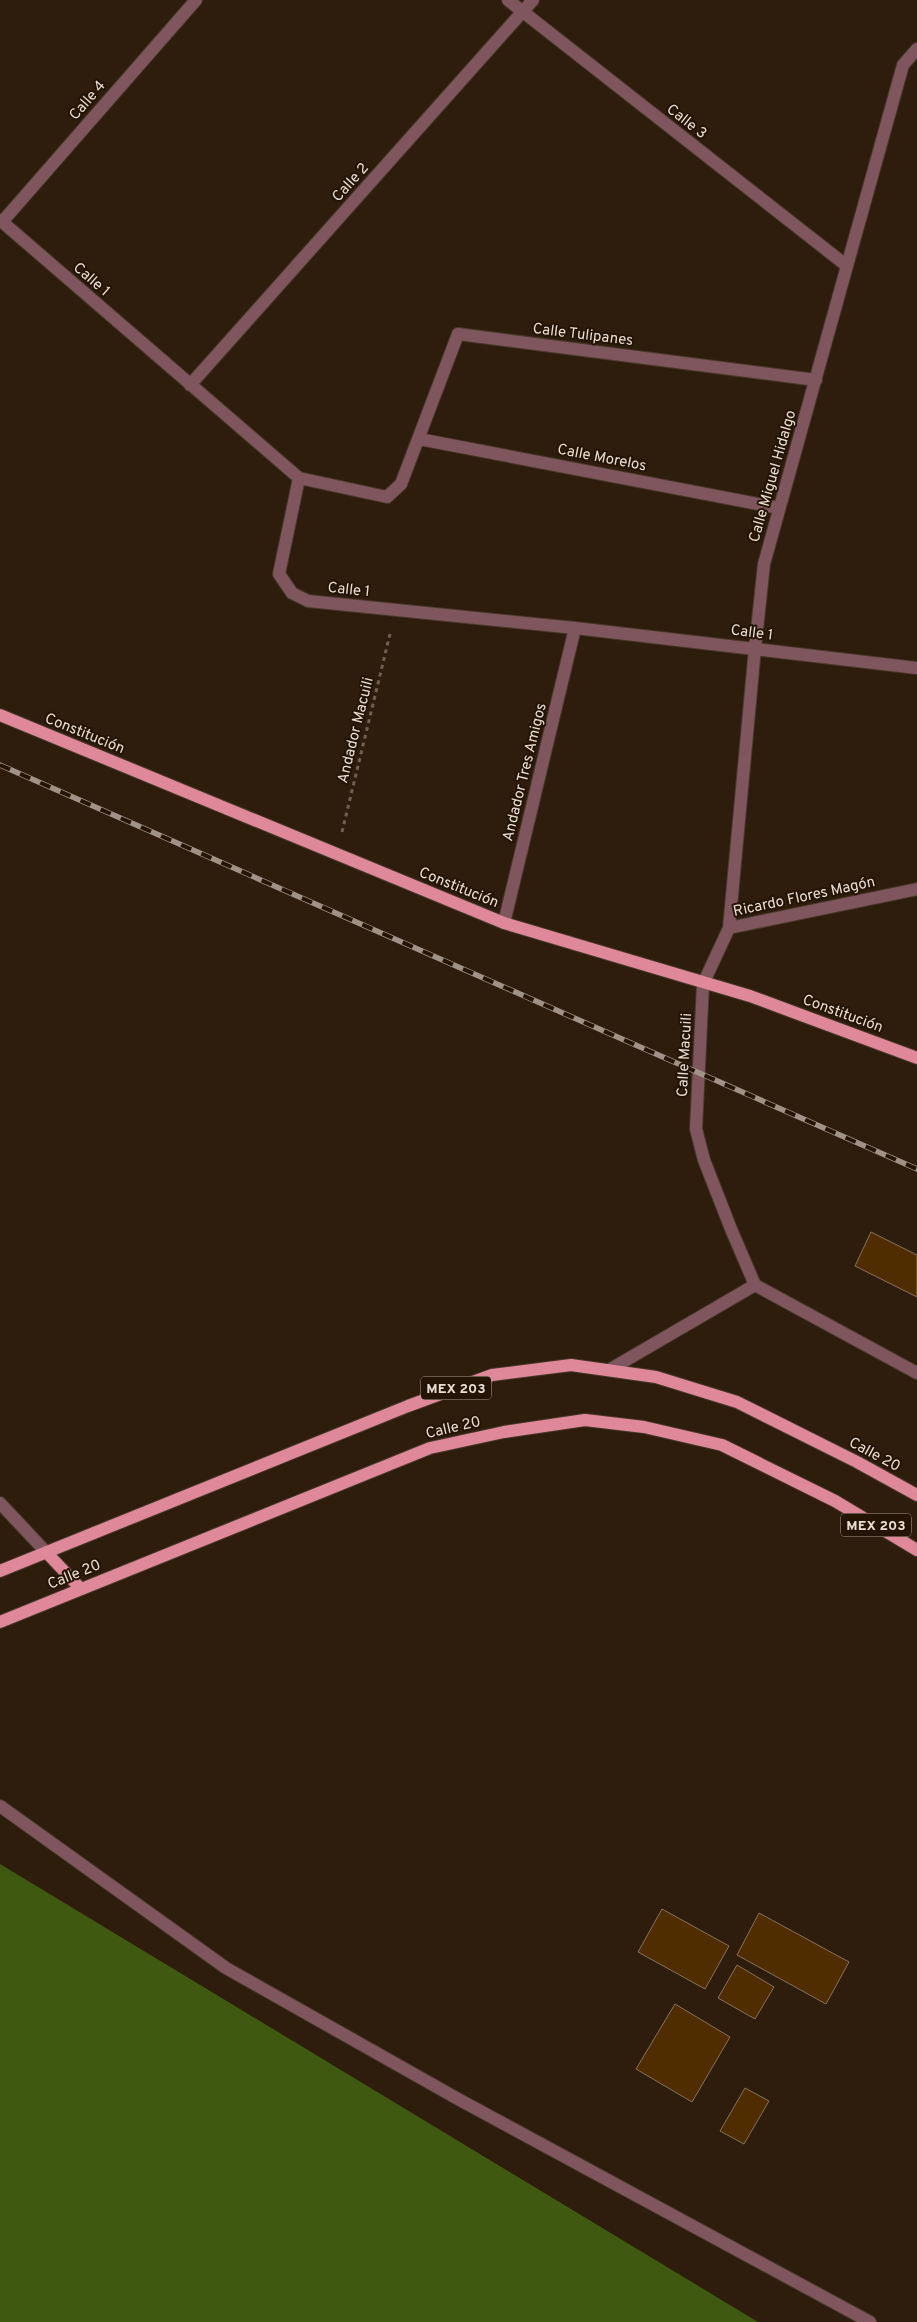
<svg xmlns="http://www.w3.org/2000/svg" width="917" height="2322" viewBox="0 0 917 2322" font-family="Overpass,sans-serif">
<rect width="100%" height="100%" fill="#2e1d0d"/>
<path fill="#3f5911" d="M0,1864L758,2322H0Z"/>
<path fill="#502c01" stroke="#877260" d="M871,1232L917,1255V1297L855,1266Z
M662,1909L729,1946L705,1989L638,1952Z
M759,1913L849,1962L826,2004L737,1955Z
M737,1965L774,1987L755,2019L718,1998Z
M675,2004L730,2037L692,2102L636,2069Z
M745,2088L769,2101L744,2144L720,2131Z"/>
<g fill="none" stroke-linecap="round" stroke-linejoin="round">
<defs>
<path id="minor" d="M508,0L847,266
M0,220L299,478L279,574L292,593L308,601L575,628L917,668
M2,222L196,0
M190,385L533,0
M419,439L779,508
M299,478L387,497L401,484L458,334L816,380
M917,889L729,928L703,984L696,1129L704,1160L731,1229L755,1285L917,1373
M504,923L575,628
M729,928L755,648L764,564L903,65L917,49
M609,1370L755,1285
M0,1503L46,1552
M0,1806L226,1968L458,2099L870,2322"/>
<path id="major" d="M0,715L504,923L750,996L917,1058
M46,1552L81,1589
M0,1571L408,1406L492,1375L571,1365L656,1377L737,1402L857,1462L917,1495
M0,1622L430,1448L504,1432L585,1420L644,1427L722,1445L835,1501L917,1550"/>
</defs>
<use href="#minor" stroke="#483829" stroke-width="14"/>
<use href="#major" stroke="#483829" stroke-width="14"/>
<path stroke="#6f6052" stroke-width="3" stroke-dasharray="4 4" stroke-linecap="butt" d="M342,832L390,634"/>
<use href="#minor" stroke="#7f565d" stroke-width="12"/>
<use href="#major" stroke="#de889a" stroke-width="12"/>
<defs>
<path id="rail" d="M0,765L917,1169"/>
</defs>
<use href="#rail" stroke="#a09286" stroke-width="5.5"/>
<use href="#rail" stroke="#241405" stroke-width="4" stroke-dasharray="11" stroke-linecap="butt"/>
</g>
<g text-anchor="middle" stroke-width="4" stroke-linejoin="round" paint-order="stroke">
<g fill="#241405" stroke="#aea195" stroke-width="1">
<rect x="421" y="1376.5" width="70" height="23" rx="4"/>
<rect x="841" y="1513.5" width="70" height="23" rx="4"/>
</g>
<g font-size="14" font-weight="bold" fill="#e9ddd3">
<text x="456" y="1393">MEX 203</text>
<text x="876" y="1530">MEX 203</text>
</g>
<g font-size="15" fill="#e9ddd3" stroke="#241405">
<text transform="translate(87 100) rotate(-49)" y="5">Calle 4</text>
<text transform="translate(687 121) rotate(38)" y="5">Calle 3</text>
<text transform="translate(350 182) rotate(-48)" y="5">Calle 2</text>
<text transform="translate(92 279) rotate(41)" y="5">Calle 1</text>
<text transform="translate(583 334) rotate(7)" y="5">Calle Tulipanes</text>
<text transform="translate(602 457) rotate(11)" y="5">Calle Morelos</text>
<text transform="translate(772 476) rotate(-74)" y="5">Calle Miguel Hidalgo</text>
<text transform="translate(349 589) rotate(6)" y="5">Calle 1</text>
<text transform="translate(752 632) rotate(7)" y="5">Calle 1</text>
<text transform="translate(355 730) rotate(-76)" y="5">Andador Macuili</text>
<text transform="translate(85 733) rotate(22)" y="5">Constitución</text>
<text transform="translate(524 772) rotate(-76)" y="5">Andador Tres Amigos</text>
<text transform="translate(459 887) rotate(22)" y="5">Constitución</text>
<text transform="translate(804 896) rotate(-12)" y="5">Ricardo Flores Magón</text>
<text transform="translate(843 1013) rotate(20)" y="5">Constitución</text>
<text transform="translate(684 1055) rotate(-87)" y="5">Calle Macuili</text>
<text transform="translate(453 1427) rotate(-13)" y="5">Calle 20</text>
<text transform="translate(875 1454) rotate(28)" y="5">Calle 20</text>
<text transform="translate(74 1574) rotate(-22)" y="5">Calle 20</text>
</g>
</g>
</svg>
